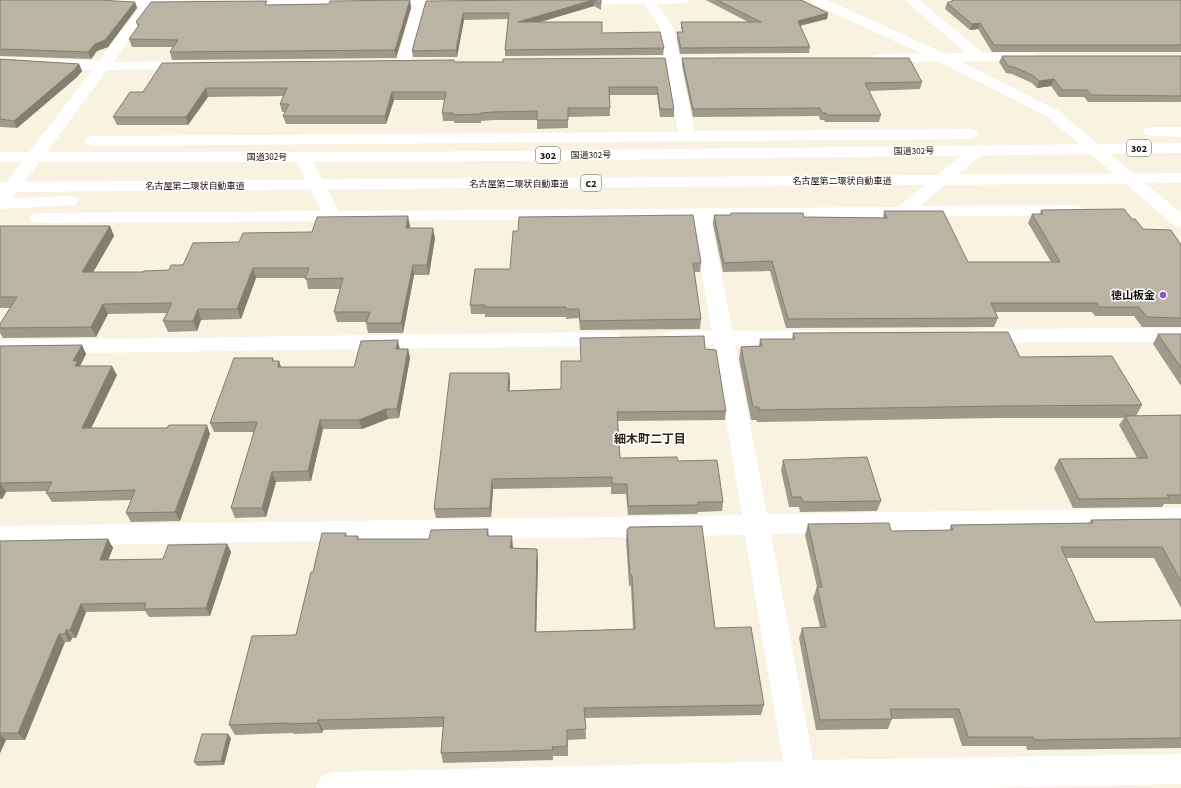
<svg xmlns="http://www.w3.org/2000/svg" width="1181" height="788" viewBox="0 0 1181 788" font-family="'Source Sans 3','Noto Sans JP',sans-serif">
<rect width="100%" height="100%" fill="#f8f2e1"/>
<g fill="none" stroke-linecap="round" stroke-linejoin="round">
<path fill="#fff" fill-rule="evenodd" d="M62,0H185L186,3L185,6L153,8L113,62L191,61L196,62L198,65L196,68L191,69L107,70L6,207L0,208V191L92,70L0,65V57L99,61L140,7L68,4L63,3Z
M234,0H462V1L461,4L456,5H426L410,63L408,66L403,67L398,66L396,63L413,5L239,7L234,6L233,3Z
M565,0H688L687,3L657,4L673,26L679,56H713L718,57L720,60L718,63L713,64L681,65L694,131L970,129L976,131L978,134L976,137L970,139L93,146L87,144L85,141L87,138L93,136L678,132L666,65H635L630,64L628,61L630,58L665,56L659,26L644,4L571,5L566,4Z
M905,0H919L983,53H1031L1036,54L1038,57L1036,60L1031,61L879,62L874,61L872,58L874,55L879,54L966,53Z
M1151,127H1181V137L1145,135L1143,132L1145,129Z
M978,145L984,147L986,150L984,153L920,206L1074,205L1080,206L1083,210L1080,214L1074,215L711,219L767,514L1181,508V528L771,534L813,760L1181,754V784L981,788H316L321,777L332,772L783,761L745,535L0,546V526L742,515L693,219L39,223L33,222L30,218L33,214L39,213L321,211L294,157L296,154L302,152L308,154L310,157L339,211L898,207L972,147Z"/>
<path fill="#fff" fill-rule="evenodd" d="M811,0H827L948,55L1058,111L1181,213V227L1175,226L1048,117L938,61L812,3Z
M1181,328V342L979,343L972,341L969,336L972,331L979,329Z
M823,330L830,332L833,337L830,342L823,344L673,345L666,343L663,338L666,333L673,331Z
M611,332L618,334L621,339L618,344L611,346L0,354V340Z"/>
<path fill="#fff" fill-rule="evenodd" d="M1181,143V153L412,162H0V152H412Z
M1181,173V183L0,192V182Z
M70,196L76,197L79,201L76,205L0,209V199Z"/>
</g>
<path fill="#9f9b8c" d="M0,0L135,2L137,8L108,47L97,51L91,59L0,56Z
M410,0L411,8L396,58L172,60L170,52L173,47H132L129,39L138,27L136,22L268,5L329,4Z
M601,0V10L594,6L541,22L602,33L664,48L663,55L505,56V50L508,19L464,20L457,57H413L412,51L426,1Z
M706,0H801L828,13L827,19L800,26L810,47L809,53L680,54L677,38V32H682L681,28V22H748Z
M1181,0V52H992L978,29L970,30L945,9L947,3Z
M1002,56H1181V102H1088L1084,97H1059L1051,86L1037,88L1032,83L1012,74L1006,73L999,62Z
M665,58L674,109V117H660L657,95H609L610,116L568,117V128L537,129V120H494L481,121V123H454V121H443L442,113L445,100H394L386,124H286L283,116L285,112H282L280,104L284,96L208,97L188,125H117L113,117L143,92L454,62H503Z
M682,58L922,82L920,89L869,91L881,115L879,122H825L824,120H820L819,116L693,117L682,65Z
M0,59L79,64L82,71L77,77L17,128L0,127Z
M1041,210L1132,219L1143,229L1181,245V327H1142L1134,316H1095L1092,312H995L998,318L994,327L786,328L770,271L723,272L713,224L714,215H730L731,213L804,217L883,218L884,211L968,262H1051L1028,223L1032,214H1040Z
M0,226H110L114,236L93,272H143L169,270L239,242L312,232L410,226L409,228L435,238L429,275H414L403,333H368L366,323L367,322H337L334,312L340,289H308L306,278H256L241,319L201,320L197,331L168,332L163,321L167,313L108,314L96,337L3,338L0,333V324L10,308H0Z
M701,263L700,272H694L701,319L700,329L580,330L579,318L566,319V317H485V314H471L470,305L510,269Z
M793,333L1020,357L1142,405L1136,416L1181,415V504H1164L1162,507L1073,508L1054,468L1059,459L1137,458L1119,425L1124,418H997L757,422L756,420H751L739,359L741,347L759,346L760,339H792Z
M1158,334H1181V386L1153,344Z
M82,345L86,354L80,366H81L117,375L91,428L210,434L180,521L131,522L126,513L131,500L52,502L46,493L47,491L6,492L2,499H0V346Z
M399,349H408L410,358L399,418L388,419L362,429H323L311,481L276,482L266,517L235,518L231,508L254,432H214L210,423L273,358L274,361H279L281,367H354Z
M705,349L726,411L725,420L618,421L620,458L678,461L723,502L722,511L698,512L697,514L628,515L626,494H611V487L493,489L491,517L436,518L434,509L509,373L510,382L509,391L561,389L580,361Z
M783,460L881,501L877,511L800,512L799,507H789L781,470Z
M1181,519V608L1154,558H1066L1095,622L1181,620V748L1027,750L1026,746H962L953,718L892,719L888,729L816,730L799,638L802,628L820,627L813,598L817,587L805,535L808,524L891,531H949L951,525L1089,523L1091,520Z
M488,529L489,536L538,560L536,632L633,629L631,586H629L626,540L627,529L715,628L764,705L761,715L585,718L586,739L568,740V756H553V760L443,763L441,753L443,727L323,730L322,733L294,734L293,733L235,735L229,725L296,635L313,572L346,533L347,536H358L359,539H429Z
M108,539L113,548L108,560L163,559L227,544L231,552L210,616L149,617L145,611L86,612L76,638H72L70,642H65L25,740H6L0,753V541Z
M231,738L224,765L197,766L194,762Z"/>
<path fill="#827e72" d="M410,0L411,8L396,58L395,50Z
M594,0V6L519,28L518,22Z
M135,2L137,8L108,47L97,51L91,59L88,52L95,44Z
M463,13L464,20L457,57L456,50Z
M828,13L827,19L797,26L798,21Z
M980,23L978,29L970,30L972,24Z
M79,64L82,71L77,77L17,128L14,121Z
M1054,79L1051,86L1037,88L1039,81Z
M206,88L208,97L188,125L186,117Z
M392,92L394,100L386,124L385,116Z
M408,216L410,226L407,238L406,228Z
M110,226L114,236L87,283L82,272Z
M433,228L435,238L429,275L427,265Z
M413,265L414,275L403,333L401,323Z
M253,268L256,278L241,319L237,309Z
M103,304L108,314L96,337L91,327Z
M198,309L201,320L197,331L193,321Z
M398,340L400,350L396,349Z
M82,345L86,354L80,366L82,370L75,366L73,361Z
M408,349L410,358L399,418L397,409Z
M279,361L282,371L278,367Z
M112,366L117,375L87,437L82,428Z
M509,373L510,382L509,401L508,391Z
M386,409L388,419L362,429L359,420Z
M320,420L323,429L311,481L308,471Z
M207,425L210,434L180,521L175,512Z
M272,472L276,482L266,517L262,508Z
M492,479L493,489L491,517L490,508Z
M0,483L6,492L2,499L0,497Z
M512,536L513,548L512,559L510,548Z
M108,539L113,548L105,568L100,560Z
M227,544L231,552L210,616L206,608Z
M537,549L538,560L536,642L535,632Z
M81,604L86,612L76,638L70,630Z
M66,630L72,638L70,642L65,634Z
M59,634L65,642L25,740L18,733Z
M318,720L323,730L322,733L318,723Z
M0,734L6,740L0,753Z
M228,734L231,738L224,765L221,761Z"/>
<path fill="#b9b4a3" stroke="#827e72" d="M0,0H98L135,2L105,40L95,44L88,52L0,49Z
M410,0L395,50L170,52L178,40L129,39L139,25L136,22L151,2L267,1L265,5L329,4L330,1Z
M538,0H593L518,22H602V33L660,32L664,48L505,50L509,13H463L456,50L412,51L426,1Z
M594,0H601V4Z
M717,0H801L828,13L798,21L810,47L681,48L677,32H683L681,22H761Z
M954,0H1181V45H994L980,23L972,24L947,3Z
M1002,56H1181V96L1091,95L1087,90H1062L1054,79L1039,81L1034,76L1014,67L1008,66Z
M665,58L674,109H660L657,87H609L610,108H568V120H537V111L493,112L481,113L480,114L453,115V113H442L446,92H392L385,116H283L289,104H280L287,88H206L186,117H113L130,92H143L162,63L454,60V62H503V59Z
M682,58H909L922,82L865,83L881,115H827L826,113H822L820,108L693,109Z
M0,59L79,64L74,70L14,121L0,119Z
M1124,209L1132,219H1135L1143,229L1171,230L1181,245V318L1147,317L1139,307H1099L1097,303H991L998,318L788,319L772,261L724,263L714,215H731V213H803L804,217L887,218L884,211H943L968,262H1060L1032,214H1043L1041,210Z
M693,215L701,263H693L701,319L580,321L579,309H566V307H484L485,305H470L475,269H510L513,231H518L519,217Z
M408,216L406,228H433L427,265H413L401,323H366L370,312H334L343,278L305,279L309,268H253L237,309H198L193,321H163L172,303L103,304L91,327L0,328V324L17,297H0V226H110L82,272H143L144,271L169,270L171,265H183L193,243L239,242L243,233L312,232L317,217Z
M1008,332L1020,357L1112,356L1142,405L1003,406L759,410V407H753L741,347L762,346L760,339H795L793,333Z
M1158,334H1181V368Z
M704,336L705,349L716,350L726,411L617,412L620,458L677,457L678,461L717,460L723,502H698V505L628,506L627,484H612V477L492,479L490,508L434,509L450,373H509L508,391L561,389V361H581L580,338Z
M398,340L396,349H408L397,409H386L359,420H320L308,471L272,472L262,508H231L257,422L210,423L234,358H273L272,361H279L278,367H354L361,341Z
M82,345L73,361H78L75,366H112L82,428H167L169,425H207L175,512L126,513L135,490L46,493L52,482L0,483V346Z
M1181,415V495H1167L1169,498L1079,499L1059,459L1148,458L1125,416Z
M867,457L881,501L803,502L801,497H792L783,460Z
M1181,519V581L1162,547H1061L1095,622L1181,620V738L1034,740L1033,737H968L959,709H890L892,719L820,720L802,628L826,627L817,587H822L808,524L889,523L891,531L953,530L951,525L1093,523L1091,520Z
M702,526L715,628L751,627L764,705L584,708L586,729L567,730V746L552,747L553,750L441,753L444,717L318,720V723L289,724V723L229,725L252,636L296,635L311,572H313L322,533H346L345,536H358L357,539H429L431,530L488,529L487,536H512L510,548L537,549L535,632L635,629L632,575H630L627,529H629V527Z
M108,539L100,560L163,559L168,545L227,544L206,608L144,609L146,603L81,604L70,630H66L65,634H59L18,733H0V541Z
M202,734H228L221,761L194,762Z"/>
<circle fill="#8d54cc" stroke="#fff" stroke-width="1.5" cx="1163" cy="295" r="4"/>
<g text-anchor="middle" stroke-width="3" stroke-linejoin="round" paint-order="stroke">
<g font-size="9" fill="#100e08" stroke="#fff">
<text transform="translate(914 151) rotate(-1)" y="3">国道302号</text>
<text transform="translate(591 155) rotate(-1)" y="3">国道302号</text>
<text x="267" y="160">国道302号</text>
<text x="842" y="184">名古屋第二環状自動車道</text>
<text x="519" y="187">名古屋第二環状自動車道</text>
<text x="195" y="189">名古屋第二環状自動車道</text>
</g>
<g fill="#fff" stroke="#585652" stroke-width="1">
<rect x="1127" y="140" width="24" height="16" rx="3"/>
<rect x="536" y="147" width="24" height="16" rx="3"/>
<rect x="581" y="175" width="20" height="16" rx="3"/>
</g>
<g font-size="10" font-weight="bold" fill="#100e08">
<text x="1139" y="152">302</text>
<text x="548" y="159">302</text>
<text x="591" y="187">C2</text>
</g>
<g font-size="11" font-weight="bold" fill="#100e08" stroke="#fff" text-anchor="end">
<text x="1155" y="299">徳山板金</text>
</g>
<g font-size="12" font-weight="bold" fill="#2e2a1c" stroke="#fff">
<text x="650" y="443">細木町二丁目</text>
</g>
</g>
</svg>
